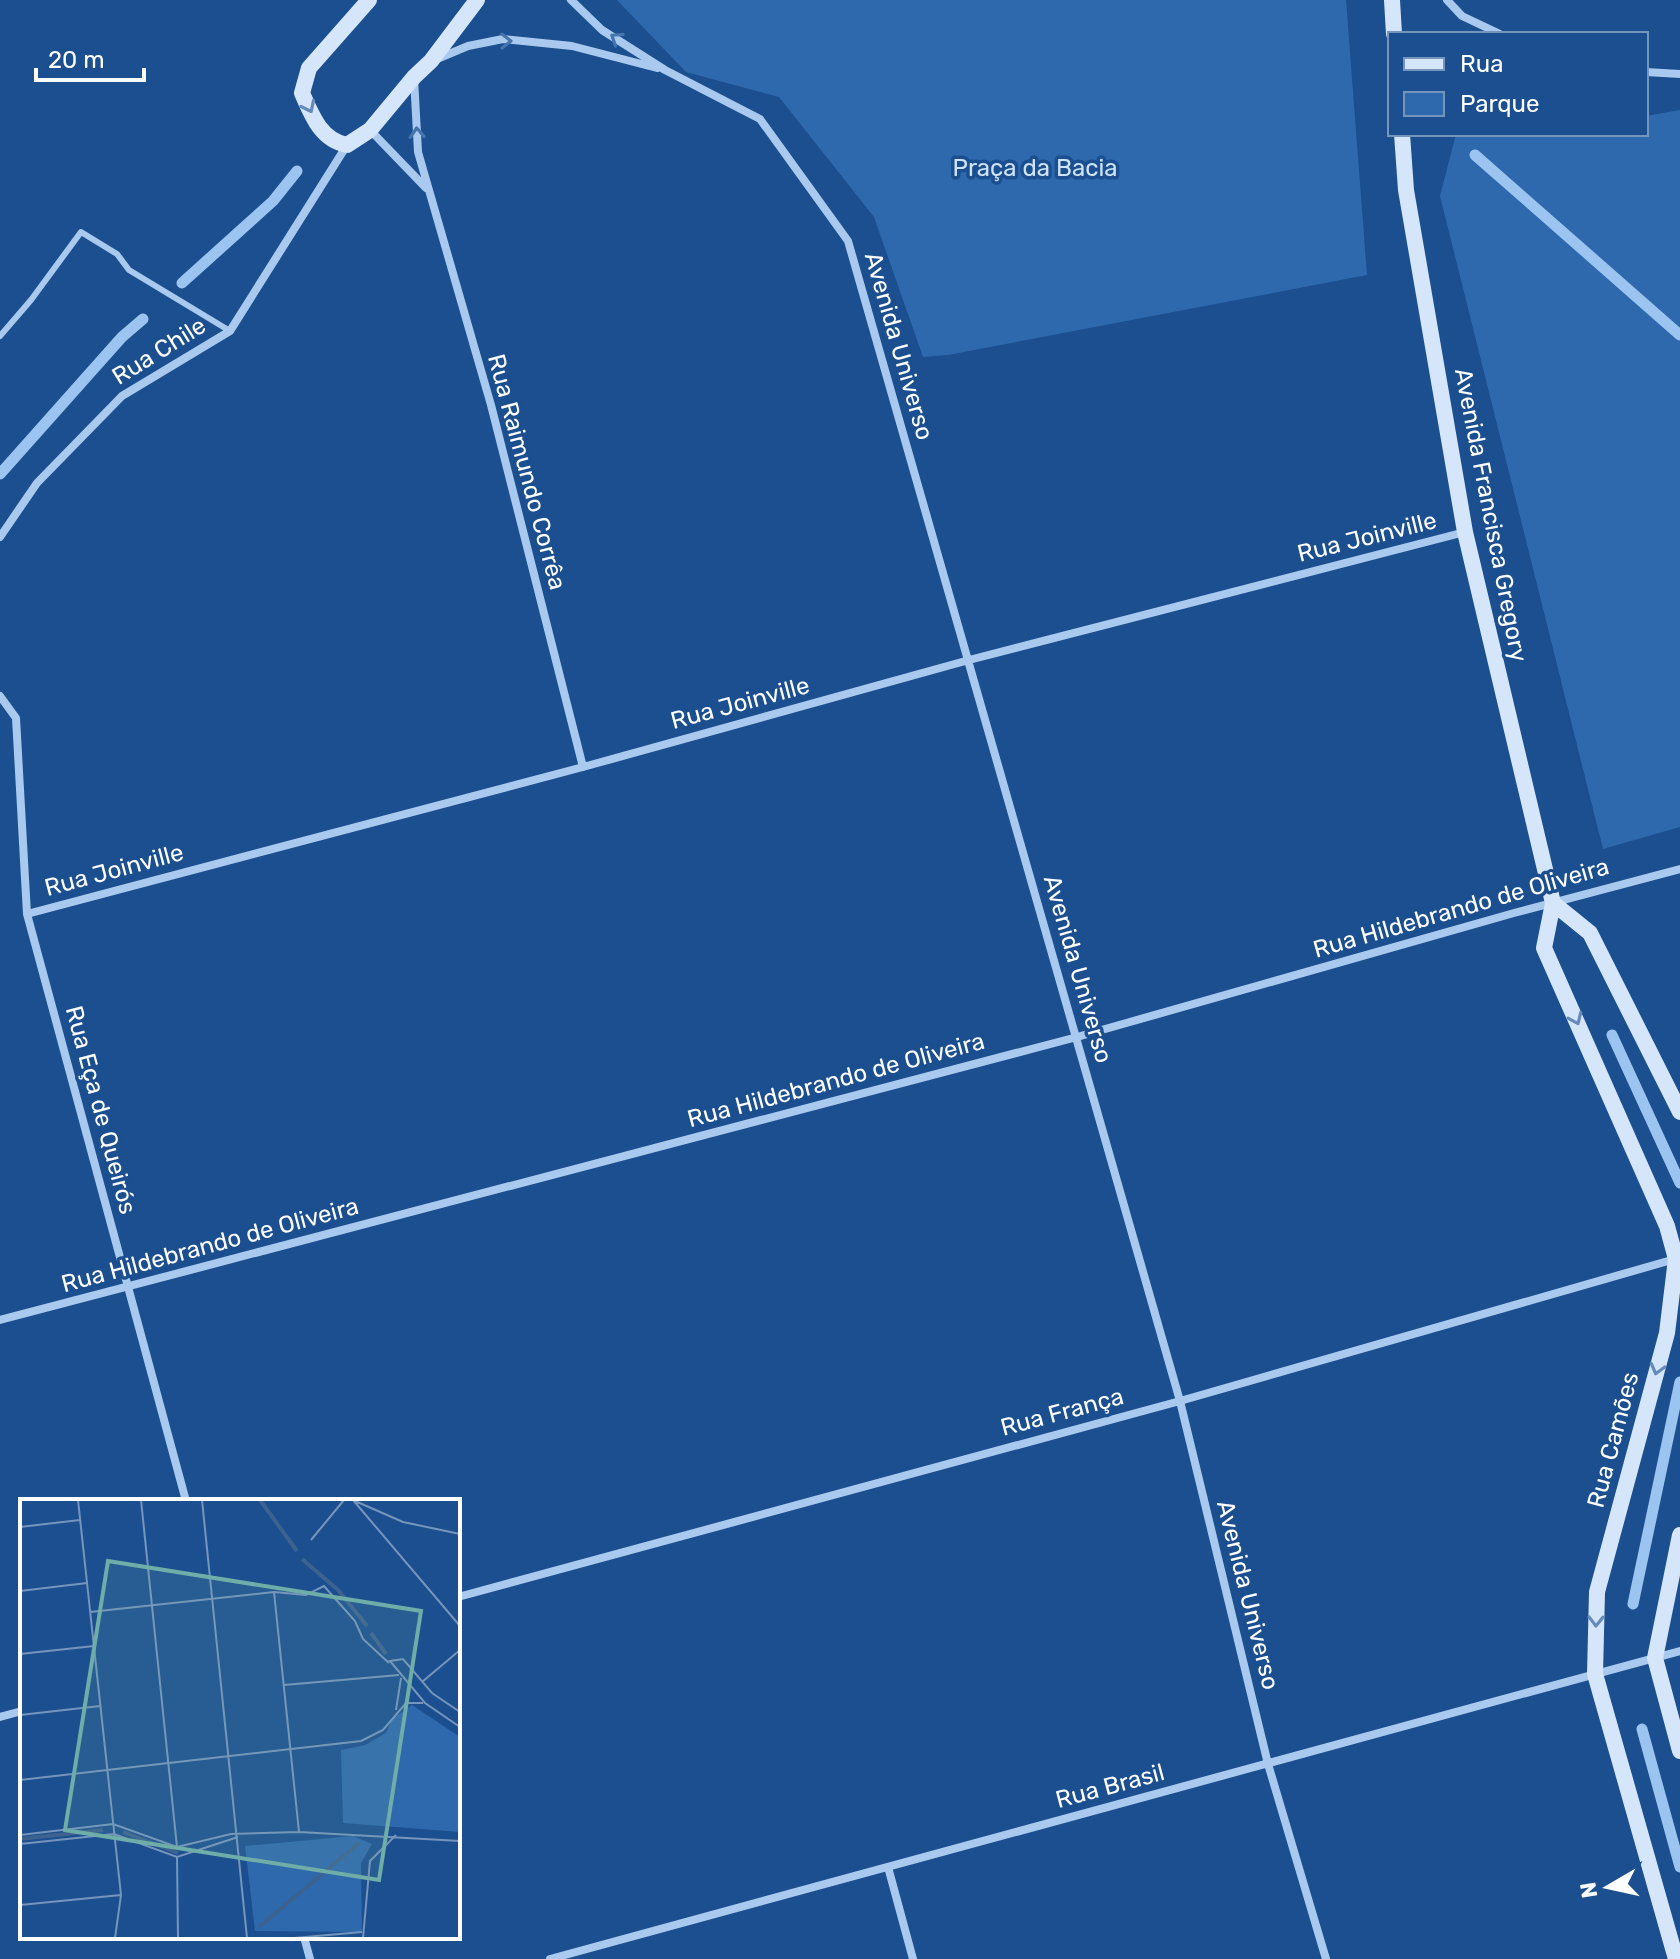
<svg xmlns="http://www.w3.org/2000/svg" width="1680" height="1959" viewBox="0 0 1680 1959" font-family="Rubik,sans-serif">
<rect width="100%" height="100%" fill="#1b4f8f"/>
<path fill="#2e69ad" d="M617,0H1346L1367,275L948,355L923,357L874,217L779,97L686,72Z
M1680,110V827L1603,849L1440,196L1456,134H1646V116Z"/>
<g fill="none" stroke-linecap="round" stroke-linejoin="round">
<path stroke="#9cc4f0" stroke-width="11" d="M1475,155L1680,335
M182,283L273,201L297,171
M0,474L122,337L143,319
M1612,1035L1680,1183
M1633,1604L1680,1382
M1642,1729L1680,1867"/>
<path stroke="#a9c9ee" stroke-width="6" d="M0,336L31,300L81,232L117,254L129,270L230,331"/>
<path stroke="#a9c9ee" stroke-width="8" d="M571,0L602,30L665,70L760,119L848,241L1180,1401L1268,1764L1326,1959
M1447,0L1462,16L1500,34
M437,59L468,46L503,39L572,46L657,68
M1646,72L1680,74
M414,78L418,152L491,405L583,767
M370,130L426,188
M0,537L37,483L122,396L230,331L347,145
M0,696L16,718L27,914L186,1501
M27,914L583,767L969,660L1465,532
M0,1320L1077,1037L1514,913L1680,869
M458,1597L1180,1401L1675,1259
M0,1717L22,1711
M888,1867L913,1959
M304,1937L310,1959
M550,1959L1680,1651"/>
<path stroke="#d6e6fa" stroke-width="16" d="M369,0L309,68L302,93C312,116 321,140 347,145L370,130L414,77L431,61L477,0
M1392,0L1394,34
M1402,134L1406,190L1465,532L1553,903L1544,948L1667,1226L1676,1259L1667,1333L1597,1592L1595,1674L1676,1959
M1553,903L1590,933L1680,1112
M1680,1535L1655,1658L1680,1751"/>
</g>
<defs><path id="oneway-chevron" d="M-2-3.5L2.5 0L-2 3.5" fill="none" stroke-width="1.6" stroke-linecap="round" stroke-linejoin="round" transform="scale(2)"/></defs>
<g stroke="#4674ac">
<use href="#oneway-chevron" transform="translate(616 38) rotate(-147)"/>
<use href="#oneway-chevron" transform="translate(506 41) rotate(-1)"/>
<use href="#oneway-chevron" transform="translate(417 133) rotate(-93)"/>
</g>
<g stroke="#668bba">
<use href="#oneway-chevron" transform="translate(309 107) rotate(64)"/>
<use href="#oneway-chevron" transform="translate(1576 1019) rotate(66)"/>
<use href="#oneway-chevron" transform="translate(1657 1369) rotate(105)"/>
<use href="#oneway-chevron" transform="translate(1596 1621) rotate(91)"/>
</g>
<g text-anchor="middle" stroke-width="7" stroke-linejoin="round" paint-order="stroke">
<g font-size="24" fill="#cfe3fa" stroke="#1b4f8f">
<text x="1035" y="176">Praça da Bacia</text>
</g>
<g font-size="24" fill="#fff" stroke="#1b4f8f">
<text transform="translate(899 346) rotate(74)" y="8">Avenida Universo</text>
<text transform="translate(159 351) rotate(-32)" y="8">Rua Chile</text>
<text transform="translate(527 472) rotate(75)" y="8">Rua Raimundo Corrêa</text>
<text transform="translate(1491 515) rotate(79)" y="8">Avenida Francisca Gregory</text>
<text transform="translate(1367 537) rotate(-14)" y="8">Rua Joinville</text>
<text transform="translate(740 703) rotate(-15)" y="8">Rua Joinville</text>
<text transform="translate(114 870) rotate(-15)" y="8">Rua Joinville</text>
<text transform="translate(1461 908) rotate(-16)" y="8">Rua Hildebrando de Oliveira</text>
<text transform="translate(1078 969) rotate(74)" y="8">Avenida Universo</text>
<text transform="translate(836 1080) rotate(-15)" y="8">Rua Hildebrando de Oliveira</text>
<text transform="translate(101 1110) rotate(75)" y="8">Rua Eça de Queirós</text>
<text transform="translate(210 1245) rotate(-15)" y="8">Rua Hildebrando de Oliveira</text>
<text transform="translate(1062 1412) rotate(-15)" y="8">Rua França</text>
<text transform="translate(1613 1440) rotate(-75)" y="8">Rua Camões</text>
<text transform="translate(1248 1595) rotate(76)" y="8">Avenida Universo</text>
<text transform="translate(1110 1786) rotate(-15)" y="8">Rua Brasil</text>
</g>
</g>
<g transform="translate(20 1499)">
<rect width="440" height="440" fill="#1b4f8f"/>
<path d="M392,206L440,238V333L323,324L321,251L345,246L366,234L372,220ZM333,337L352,345L341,364L342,433L235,432L225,347Z" fill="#2e69ad"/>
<path fill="none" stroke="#3c6290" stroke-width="4" d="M240,1L277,52M282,60L318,91L347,127M351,134L366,155M103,333L158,354M0,340L83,331M239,428L339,344"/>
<path fill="none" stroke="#7695bc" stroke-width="2" d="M58,1L101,396L95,439M121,1L157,348M182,1L227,439M333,1L440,127M335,2L383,23L440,35M0,28L60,21M291,41L324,1M0,92L67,84M254,93L279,333M70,113L254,93L286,96L304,87L335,122L343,140L369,164M0,155L74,147M402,183L440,151M264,186L379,176M376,211L381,179M440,213L412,194L383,160L370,162L405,204L440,228M0,216L80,207M0,281L341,242L363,231L386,204H403M0,336L93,325L157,348L211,335L279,333L440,342M0,345L94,335L157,358L218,338M157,358L158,439M0,406L101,396M274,439L342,433M343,439L350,362L376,336"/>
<path fill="#6fada8" fill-opacity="0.15" stroke="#6fada8" stroke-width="4" d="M88,62L401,112L359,381L45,331Z"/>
<rect width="440" height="440" fill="none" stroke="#fff" stroke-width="4"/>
</g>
<rect x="1388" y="32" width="260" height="104" fill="#1b4f8f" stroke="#7695bc" stroke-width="2"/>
<rect x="1404" y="58" width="40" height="12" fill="#d6e6fa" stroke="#7695bc" stroke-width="2"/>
<text x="1460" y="72" font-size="24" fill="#ffffff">Rua</text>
<rect x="1404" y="92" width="40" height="24" fill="#2e69ad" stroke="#7695bc" stroke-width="2"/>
<text x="1460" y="112" font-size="24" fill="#ffffff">Parque</text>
<g transform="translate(1608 1887) rotate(261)" stroke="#1b4f8f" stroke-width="6" paint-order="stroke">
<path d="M0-6L14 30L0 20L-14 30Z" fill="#ffffff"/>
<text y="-12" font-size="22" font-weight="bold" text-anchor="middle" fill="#ffffff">N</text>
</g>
<path d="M36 68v12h108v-12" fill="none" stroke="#ffffff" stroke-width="4"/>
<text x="48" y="68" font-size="24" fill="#ffffff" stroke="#1b4f8f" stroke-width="6" paint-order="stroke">20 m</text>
</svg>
